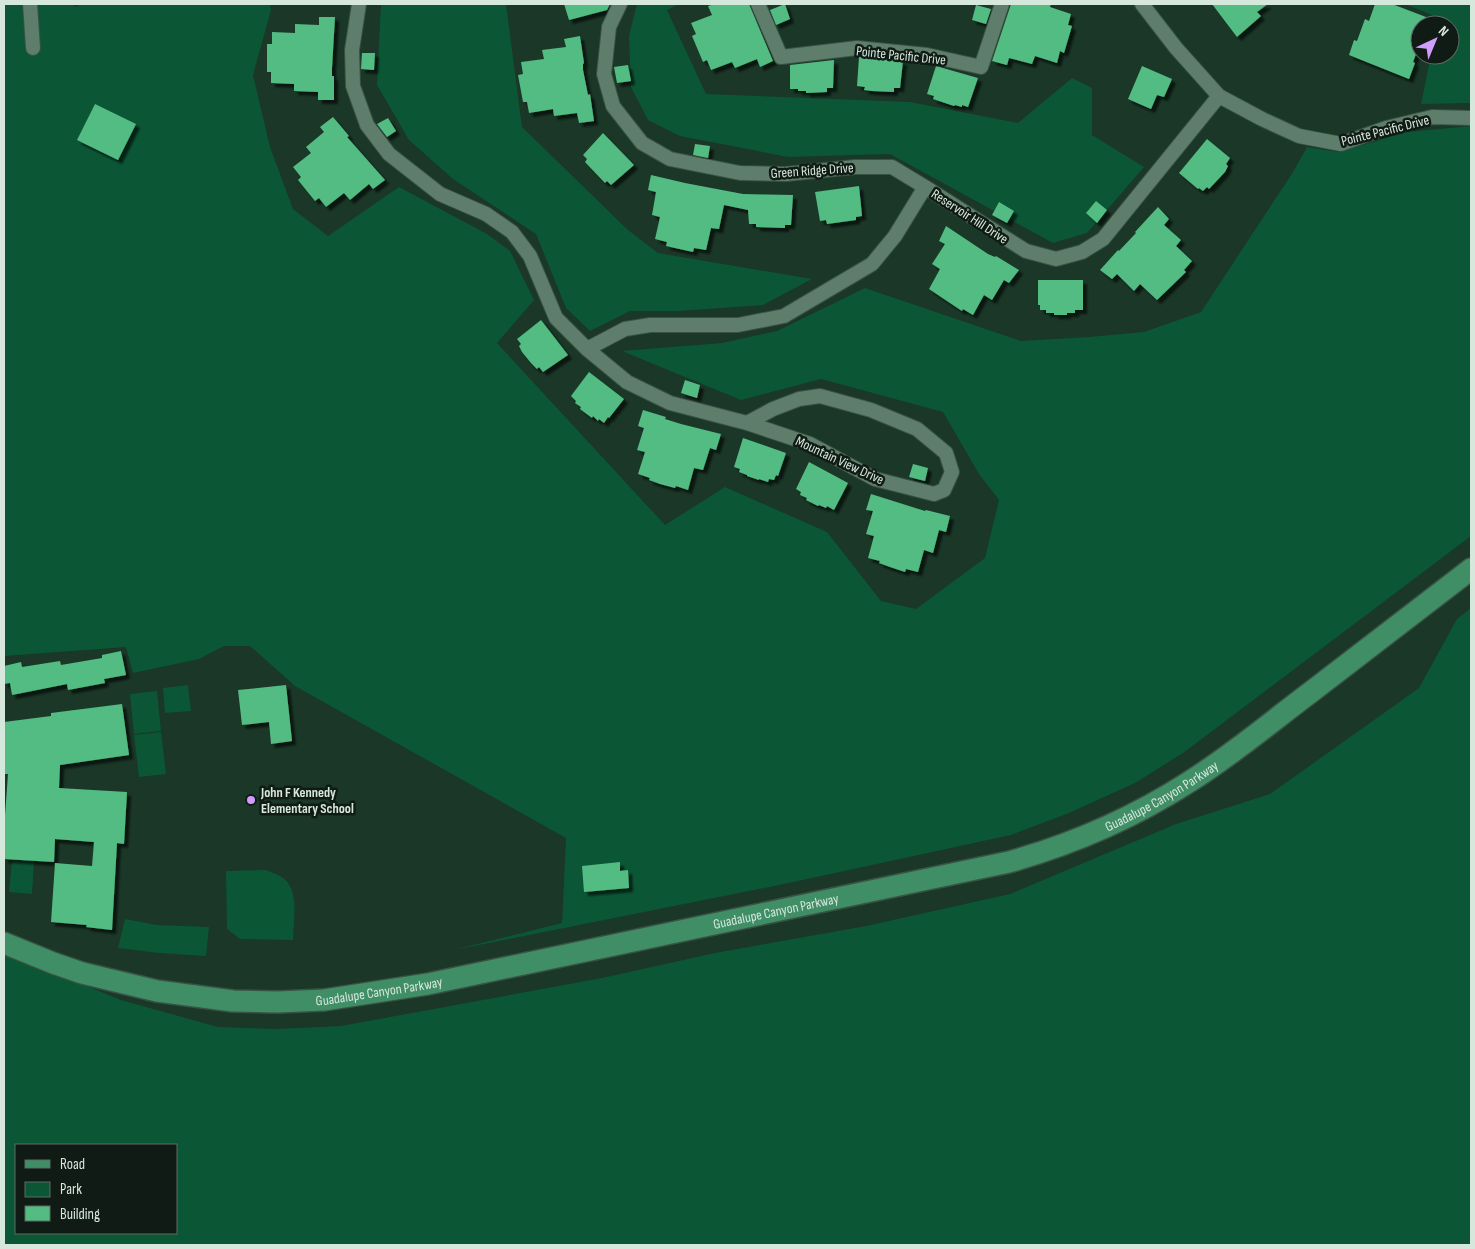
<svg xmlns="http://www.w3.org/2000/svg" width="1475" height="1249" viewBox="0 0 1475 1249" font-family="'Sofia Sans Condensed',sans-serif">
<defs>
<filter id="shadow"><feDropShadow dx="4" dy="4" stdDeviation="1" flood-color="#0009"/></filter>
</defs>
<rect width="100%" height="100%" fill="#1a3727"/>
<path fill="#0b5635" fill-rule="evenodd" d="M4,4H73L76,7L79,4H270L271,10L253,75L270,147L293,209L328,236L399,187L487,234L510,251L534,300L497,343L665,525L725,487L827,532L881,601L916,609L985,558L999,500L979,474L943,412L821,379L741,400L622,351L722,343L777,331L865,288L1021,341L1089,337L1144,332L1201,312L1293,172L1307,147L1339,152L1407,132L1471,126V536L1183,753L1135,783L1069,813L1011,835L784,884L449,951L562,923L566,838L295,686L250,646H224L199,659L133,673L126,647L4,656Z
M381,4H506L522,127L628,230L658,253L812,279L763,305L679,311H630L590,331L566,308L536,234L453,179L409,140L377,85Z
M637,4H679L667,10L706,94L910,102L1018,123L1072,78L1092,88V135L1144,167L1087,233L1053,243L890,154L788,157L680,136L648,120L631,87L629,36Z
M1405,4H1471V103L1421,104L1431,55H1450V25H1437L1439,18Z
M1471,608V1245H4V952L121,1000L218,1027L276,1029L341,1026L602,978L715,953L866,926L1010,894L1176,824L1270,794L1419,688L1457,619ZM16,1145H176V1233H16Z
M188,685L191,711L165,713L163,688Z
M157,691L161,731L134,734L130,694Z
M161,732L166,774L139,777L134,735Z
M12,860L34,861L32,894L9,892Z
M265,870C270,872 275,873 280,876C301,887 293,920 293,940L240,939L227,929L226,871Z
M125,919L157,925L209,927L206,956L159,953L118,948Z"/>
<path fill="#52bc83" filter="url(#shadow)" d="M564,4H610L607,10L569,20Z
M715,4H749L773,61L760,67L757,59L735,68L732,62L711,70L707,60L703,62L692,36L696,34L691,23L712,15L708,6Z
M785,4L790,19L776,25L770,10Z
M1011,4H1051L1050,7L1071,14L1068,25L1072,26L1064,53L1060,51L1057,63L1035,56L1032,64L1009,58L1007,65L992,61Z
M1212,4H1268L1257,12L1261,16L1237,37Z
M1375,4H1392L1426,17L1423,25H1420V43L1413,62L1415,63L1409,79L1349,55L1354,40L1357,41L1365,19L1369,21Z
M976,5L991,9L986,24L972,20Z
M319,17H335L332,68V76H334V100H318V92L294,91V84L271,83V72H267V44H272V32L295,33V24L319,25Z
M580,36L584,63L583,64V70L588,95L590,94L594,121L579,123L577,113L554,116L553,109L529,113L527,102H523L518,75L523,74L521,62L544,59L542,50L566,47L564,39Z
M362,53H375L374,70L361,69Z
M859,57L903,61L900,88H894V92L872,91L864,90L865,87L857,86Z
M834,60L833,88H827V92L806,93V91H798V89H790V65Z
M628,65L631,81L617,83L614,67Z
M936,66L978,78L968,107L962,105V107L955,105L954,106L933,99L934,96L927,94Z
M1142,66L1172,79L1164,97L1157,95L1151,109L1128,99Z
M95,104L136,124L118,160L77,140Z
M333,117L349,136L347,137L385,180L373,189L369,184L350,200L344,193L326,207L319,198L315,201L298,180L301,177L293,167L311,153L306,147L324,132L320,127Z
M388,118L396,131L387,137L377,124Z
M603,133L634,165L611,185L607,181L605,183L585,162L587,159L583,155Z
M1207,139L1230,158L1226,164L1228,166L1225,172L1209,189L1207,187L1203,191L1199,188L1198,189L1179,173Z
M695,144L710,146L708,158L693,155Z
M651,175L685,183L743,194L793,195L791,225H785V228L756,227V224H749L748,210L724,205L719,229L711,228L706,250L694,248L693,252L666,246L667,242L655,239L660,217L652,215L656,192L648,190Z
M859,186L862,216L856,217V220L827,224L826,220L820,221L815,192Z
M1096,201L1107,210L1097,223L1086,213Z
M999,202L1014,211L1007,223L992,215Z
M1158,207L1169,219L1164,225L1181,240L1176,246L1192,261L1184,270L1186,272L1157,300L1140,284L1134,291L1117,274L1112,279L1100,270L1118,250L1119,251L1136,233L1135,232Z
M946,226L988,254L995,257L996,256L1019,270L1009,283L1004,280L992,300L984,295L973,315L963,309L962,311L929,289L940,269L932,264L945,244L939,241Z
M1038,280H1083V310H1075V313H1067V315H1054V313H1046V310H1040V305H1038Z
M541,320L568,355L543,372L539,367L537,369L531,363L522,352L519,346L521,344L517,339Z
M589,372L624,399L609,418L608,417L604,423L599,419L598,421L593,416L592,418L580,409L581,407L575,403L576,401L571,396Z
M685,380L700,385L697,398L681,393Z
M643,410L666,417L665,419L681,424L721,434L716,450L710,448L703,470L694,468L688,490L676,486L675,488L660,484L649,480L650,478L638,474L645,452L637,450L644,428L638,426Z
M743,438L786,453L778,476L776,475L774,480L769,479L768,482L759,479V480L747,476V475L739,472L740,469L734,467Z
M809,462L848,483L834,510L827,506L826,508L819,505L818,506L806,500L807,498L800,495L801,492L796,489Z
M913,464L928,468L925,481L909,477Z
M871,494L925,511L926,510L950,516L946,532L939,530L933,553L924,550L918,572L906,569L905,572L890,567L879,563L880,561L868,558L874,536L866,534L873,511L866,510Z
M121,651L126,675L104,679L105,683L68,690L67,684L12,695L10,683L4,684V666L21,662L22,667L60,661L61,665L102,658V655Z
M286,685L292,741L271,744L269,722L242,725L238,690Z
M122,704L129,755L60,765L59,788L127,792L124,844L117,843L112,930L86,927L87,925L51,922L55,863L92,866L94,842L55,839L54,862L4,859V829L8,774H4V722L51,716V713Z
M620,862V871L628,870L629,888L584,892L582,866Z"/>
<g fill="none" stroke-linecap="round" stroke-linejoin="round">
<defs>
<path id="street" d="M30,4L33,48
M359,4L352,50L353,86L367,125L389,154L440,194L486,214L512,232L530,256L556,318L587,349L627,382L670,403L747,423L810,444L875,479L934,494L944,490L952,472L946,453L917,429L871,410L820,396L799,399L773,409L747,423
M620,4L609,27L604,74L613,106L642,143L670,159L740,173L786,174L855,167H892L925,187
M758,4L781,57L857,48L927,55L981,67L1002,4
M1142,4L1176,48L1219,96L1262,119L1299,136L1341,144L1386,128L1432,117L1471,118
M587,349L625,329L650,325H738L784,316L872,264L895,236L925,187L1026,251L1056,259L1082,252L1103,239L1219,96"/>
<g id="primary">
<path id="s1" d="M4,943L53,963L82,973L157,991L233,1001L278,1002L324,1000L428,984L1009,862C1073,844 1133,818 1189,782C1232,755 1271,722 1311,692C1365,651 1418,610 1471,569"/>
</g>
</defs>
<use href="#street" stroke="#395244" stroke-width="16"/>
<use href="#primary" stroke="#395244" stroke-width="24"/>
<use href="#street" stroke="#5e7d6a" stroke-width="14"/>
<use href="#primary" stroke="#3f8e66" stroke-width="21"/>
</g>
<circle fill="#d09dfe" stroke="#0f1b14" stroke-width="2" cx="251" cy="800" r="5"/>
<g text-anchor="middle" stroke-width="5" stroke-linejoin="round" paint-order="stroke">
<g font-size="14" fill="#d6e7dc" stroke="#0f1b14">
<text transform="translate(901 55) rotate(6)" y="5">Pointe Pacific Drive</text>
<text transform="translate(1385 130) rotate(-14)" y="5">Pointe Pacific Drive</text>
<text transform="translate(812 170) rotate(-4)" y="5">Green Ridge Drive</text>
<text transform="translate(970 216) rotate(33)" y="5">Reservoir Hill Drive</text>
<text transform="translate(840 460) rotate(25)" y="5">Mountain View Drive</text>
<text dy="5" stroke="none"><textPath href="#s1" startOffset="1194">Guadalupe Canyon Parkway</textPath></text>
<text dy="5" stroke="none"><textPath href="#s1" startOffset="789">Guadalupe Canyon Parkway</textPath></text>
<text dy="5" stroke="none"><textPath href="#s1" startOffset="384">Guadalupe Canyon Parkway</textPath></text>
</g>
<g font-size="14" font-weight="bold" fill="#d6e7dc" stroke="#0f1b14" text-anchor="start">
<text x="261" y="797">John F Kennedy<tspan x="261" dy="16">Elementary School</tspan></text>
</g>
</g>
<rect width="1475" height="1249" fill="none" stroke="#d6e7dc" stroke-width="10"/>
<rect x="15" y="1144" width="162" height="90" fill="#0f1b14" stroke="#5f6d64"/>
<rect x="25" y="1160" width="25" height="8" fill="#3f8e66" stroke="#5f6d64"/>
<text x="60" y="1169" font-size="15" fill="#d6e7dc">Road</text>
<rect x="25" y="1182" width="25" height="15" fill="#0b5635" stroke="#5f6d64"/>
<text x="60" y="1194" font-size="15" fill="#d6e7dc">Park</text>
<rect x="25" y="1206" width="25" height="15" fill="#52bc83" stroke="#5f6d64"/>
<text x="60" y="1219" font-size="15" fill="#d6e7dc">Building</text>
<g transform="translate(1435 40) rotate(44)"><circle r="24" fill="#0f1b14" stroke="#5f6d64"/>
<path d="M0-4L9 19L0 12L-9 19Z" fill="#d09dfe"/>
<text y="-8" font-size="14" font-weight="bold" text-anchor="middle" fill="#d6e7dc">N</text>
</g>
</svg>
